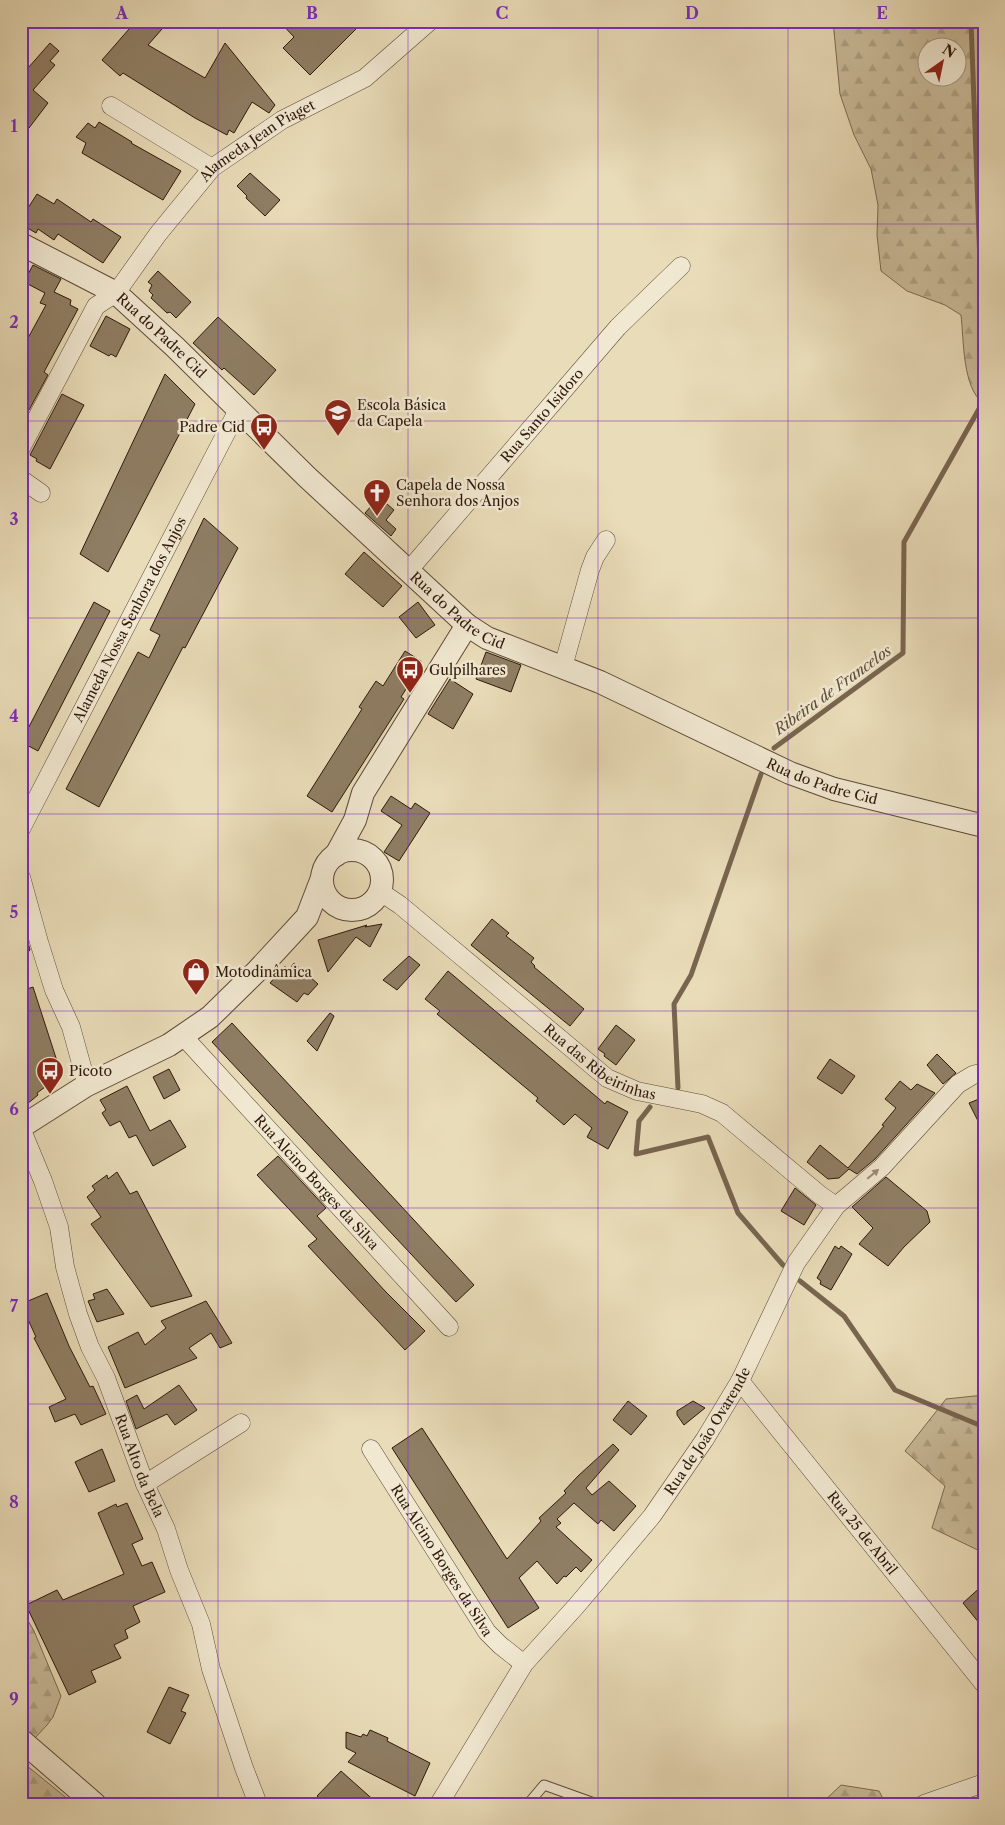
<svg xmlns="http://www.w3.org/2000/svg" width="1005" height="1825" viewBox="0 0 1005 1825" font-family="'Libre Caslon Text',serif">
<defs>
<pattern id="forest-firs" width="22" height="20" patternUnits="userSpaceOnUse" patternTransform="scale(1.25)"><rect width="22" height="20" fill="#c9bb9a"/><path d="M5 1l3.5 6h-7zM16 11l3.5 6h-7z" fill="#ada083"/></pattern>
</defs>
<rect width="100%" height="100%" fill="#e9dcb8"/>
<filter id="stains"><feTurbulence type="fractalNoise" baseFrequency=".004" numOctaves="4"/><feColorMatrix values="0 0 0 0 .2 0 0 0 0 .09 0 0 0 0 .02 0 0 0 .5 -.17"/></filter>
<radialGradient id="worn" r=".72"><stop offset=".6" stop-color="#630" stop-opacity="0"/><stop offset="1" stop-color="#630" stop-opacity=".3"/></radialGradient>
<path fill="url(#forest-firs)" stroke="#7c6a52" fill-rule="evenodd" d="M833,21H984V404C962,388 964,340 961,315L945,305L907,291L881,271L877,235L878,205L873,179L871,169L854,135L840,94ZM928,48H958V78H928Z
M984,1395V1553L932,1528L945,1486L905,1451L946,1399Z
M21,1609L34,1631L61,1696L53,1717L47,1725L21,1753Z
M21,1761L74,1804H21Z
M841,1785L879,1791L886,1804H821Z"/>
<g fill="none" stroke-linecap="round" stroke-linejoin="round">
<path stroke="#78654f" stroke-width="5" d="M971,21L984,371
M774,748L903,653L904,542L984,400
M678,1088L674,1004L691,975L761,774
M650,1107L639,1121L636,1154L708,1137L738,1213L783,1265
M800,1281L844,1316L895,1390L984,1427"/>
</g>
<path fill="#8f7e64" stroke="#2e180a" d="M136,21H169L148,45L205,78L225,43L275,105L269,113L252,102L234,133L229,130L227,135L195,118L123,73L120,76L102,60Z
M279,21H364L310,75L283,48L294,37Z
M50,43L59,51L50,61L55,65L33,90L48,103L29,128L21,122V76Z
M99,122L132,142L131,143L181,171L163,200L82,153L86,143L76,137L88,123L95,128Z
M250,173L280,200L265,216L246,198L247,196L237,186Z
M37,194L54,204L57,199L91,222L93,219L121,237L103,263L58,234L54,240L38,229L36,233L21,224V219Z
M33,265L61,279L54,292L71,300L70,305L78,309L44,372L48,375L29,410L21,405V351L46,305L40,303L45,293L24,282Z
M158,271L191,302L176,318L170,312L167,313L151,298L153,295L149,291L152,285L148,282Z
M106,316L130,329L116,357L111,354L109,356L90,346Z
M218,317L276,370L254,395L224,368L222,370L193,343Z
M165,374L195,404L108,572L80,554Z
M62,394L84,405L50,469L36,461L37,459L30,455Z
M379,497L394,510L386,520L396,529L391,536L365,513Z
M204,518L238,548L185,648L183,647L99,807L66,789L138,652L149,658L160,635L150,630Z
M364,552L402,586L383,607L345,574Z
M94,602L110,611L38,751L21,742Z
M418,602L435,625L416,638L399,617Z
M405,651L421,661V666L401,697L404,699L332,812L307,796L362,709L359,707L376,681L383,686Z
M486,652L521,665L511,692L476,679Z
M450,679L473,694L453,729L428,714Z
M391,796L411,809L415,803L430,813L399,861L384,852L402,825L381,811Z
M492,919L509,933L506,936L534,958L531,962L535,966L534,967L584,1009L570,1026L471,945Z
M382,924L370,947L356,937L328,972L318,940L367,925L365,927Z
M26,935L30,950L21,960V940Z
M409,956L420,965L397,990L383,980Z
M294,963L318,984L308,995L304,993L297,1002L270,983L285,966L289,970Z
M448,971L605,1104L607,1101L628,1112L608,1149L587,1137L592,1128L575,1114L564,1125L536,1101L538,1098L437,1014L440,1011L425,999Z
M33,987L57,1061L50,1066L55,1082L49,1084L37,1093L38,1095L21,1109V991Z
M330,1013L334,1016L317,1051L307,1041Z
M232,1023L474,1285L456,1302L212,1042Z
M616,1025L635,1040L616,1065L604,1056L605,1054L598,1049Z
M937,1054L956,1073L943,1084L927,1065Z
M830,1059L855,1076L842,1094L817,1078Z
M169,1069L180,1090L164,1099L153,1077Z
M900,1081L911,1090L917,1084L935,1093L875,1159L857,1174L849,1169L839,1178L828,1179L807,1162L820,1145L848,1168L884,1126L882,1125L896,1108L885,1099Z
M127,1086L150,1131L170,1120L186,1147L153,1166L136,1135L129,1138L120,1121L110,1126L102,1113L106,1110L100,1100Z
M984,1097V1133L969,1103Z
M278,1156L326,1208L317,1216L385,1291L425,1331L405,1350L308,1246L317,1239L257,1175Z
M117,1172L130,1194L137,1191L192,1296L151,1307L91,1224L101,1217L87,1197L95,1190L92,1186L107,1175L108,1179Z
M886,1177L927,1211L930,1222L904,1247L888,1266L859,1244L873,1228L852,1207Z
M795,1188L816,1205L804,1225L781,1211Z
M835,1246L839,1249L841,1246L852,1254L831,1290L820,1284L821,1281L817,1278Z
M107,1289L124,1314L97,1322L88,1301L95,1299L93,1294Z
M47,1293L69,1346L90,1387L93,1386L106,1414L81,1425L75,1414L55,1422L49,1407L66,1399L34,1338L36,1337L21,1304Z
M206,1301L232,1343L220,1348L211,1333L189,1348L197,1358L125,1388L108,1347L138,1332L145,1345L166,1328L161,1321Z
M179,1385L197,1410L175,1425L167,1414L136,1429L126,1401L137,1395L144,1409Z
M628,1401L647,1416L631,1435L613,1420Z
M693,1401L705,1408L684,1425L677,1415V1411Z
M422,1428L507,1559L541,1521L539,1518L566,1493L564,1491L578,1476L613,1444L619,1450L586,1488L592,1495L609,1481L636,1506L614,1531L601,1520L598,1524L574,1503L557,1519L561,1523L556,1527L592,1560L581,1572L576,1567L566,1577L564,1576L557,1584L537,1561L519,1578L539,1608L508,1628L392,1448Z
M102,1449L115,1481L89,1492L75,1462Z
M127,1503L143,1539L132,1544L142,1566L152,1562L165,1592L133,1606L140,1622L125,1630L128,1638L114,1645L121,1658L91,1671L96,1682L69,1695L26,1605L57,1590L63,1600L124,1574L98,1513L116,1504L117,1507Z
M984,1584V1629L963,1603Z
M169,1687L189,1695L181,1711L186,1713L170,1744L147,1732Z
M370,1730L388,1738L387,1741L430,1763L415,1796L348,1762L356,1753L346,1748V1732L361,1737L363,1734L367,1736Z
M341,1771L378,1804H326L317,1796Z"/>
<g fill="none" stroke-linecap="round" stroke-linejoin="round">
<defs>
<path id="service" d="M528,1804L544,1785L597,1804"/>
<g id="minor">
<path d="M111,106L212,168"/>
<path id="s1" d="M21,448L96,306L116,293L158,234L212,168L282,120L365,78L430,21"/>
<path d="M21,479L41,493"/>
<path id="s2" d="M409,570L618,327L681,266"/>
<path d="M563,667L590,570L595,557L606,540"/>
<path id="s3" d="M21,829L239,408"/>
<path d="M21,877L39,942L54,990L71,1027L87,1085"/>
<path id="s4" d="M379,891L400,905L607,1078L637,1091L702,1104L722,1113L820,1195L836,1206"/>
<path id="s5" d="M183,1036L449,1327"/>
<path id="s6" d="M21,1128L43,1181L59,1227L65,1267L78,1314L90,1347L106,1378L145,1484L166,1529L179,1570L201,1624L211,1669L244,1768L258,1804"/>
<path id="s7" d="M740,1381L984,1684"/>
<path id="s8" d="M371,1449L487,1632L500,1645L524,1664"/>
<path d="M145,1484L241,1423"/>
<path id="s9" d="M439,1804L524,1664L578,1604L652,1516L705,1439L740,1381L796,1263L836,1206L882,1167L958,1084L973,1075L984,1072"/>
<path d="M924,1804L984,1783"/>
</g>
<g id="tertiary">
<path id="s10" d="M21,244L116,293L175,347L307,477L467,625L487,638L600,682L790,773L834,789L984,826"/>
<circle cx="352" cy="880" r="30"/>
<path d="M336,855L355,820L363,793L467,625"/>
<path d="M21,1127L87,1085L169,1045L210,1017L258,970L307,917L322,878"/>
<path d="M21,1740L95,1804"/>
</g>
</defs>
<use href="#service" stroke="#5d4936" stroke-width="11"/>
<use href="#minor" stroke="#5d4936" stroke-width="19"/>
<use href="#tertiary" stroke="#5d4936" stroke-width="24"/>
<use href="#service" stroke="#f1e8d1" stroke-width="9"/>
<use href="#minor" stroke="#f1e8d1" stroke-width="18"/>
<use href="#tertiary" stroke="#f1e8d1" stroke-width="22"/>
</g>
<defs><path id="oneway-solid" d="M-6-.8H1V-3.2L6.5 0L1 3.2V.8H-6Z" transform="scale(1.25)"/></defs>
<use fill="#998a77" href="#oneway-solid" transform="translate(873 1174) rotate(-40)"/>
<path fill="none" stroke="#7b2cbf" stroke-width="1" stroke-opacity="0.55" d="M218,21V1804M408,21V1804M598,21V1804M788,21V1804M21,224H984M21,421H984M21,618H984M21,814H984M21,1011H984M21,1208H984M21,1404H984M21,1601H984"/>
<defs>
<symbol id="school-pin" viewBox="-11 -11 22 30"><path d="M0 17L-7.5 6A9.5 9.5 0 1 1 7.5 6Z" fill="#8f2418" stroke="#f1e8d1"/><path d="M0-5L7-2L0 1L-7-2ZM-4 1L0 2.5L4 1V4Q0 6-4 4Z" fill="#fff"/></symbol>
<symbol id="bus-pin" viewBox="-11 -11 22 30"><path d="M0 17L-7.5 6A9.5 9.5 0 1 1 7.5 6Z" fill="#8f2418" stroke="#f1e8d1"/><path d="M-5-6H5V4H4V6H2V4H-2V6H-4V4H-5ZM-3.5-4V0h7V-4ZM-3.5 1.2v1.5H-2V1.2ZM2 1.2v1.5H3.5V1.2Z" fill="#fff"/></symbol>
<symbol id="church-pin" viewBox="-11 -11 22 30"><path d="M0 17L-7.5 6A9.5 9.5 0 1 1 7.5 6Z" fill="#8f2418" stroke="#f1e8d1"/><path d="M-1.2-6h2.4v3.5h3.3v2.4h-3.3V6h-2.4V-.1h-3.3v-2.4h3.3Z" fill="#fff"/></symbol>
<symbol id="shop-pin" viewBox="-11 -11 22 30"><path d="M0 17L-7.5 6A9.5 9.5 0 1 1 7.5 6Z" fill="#8f2418" stroke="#f1e8d1"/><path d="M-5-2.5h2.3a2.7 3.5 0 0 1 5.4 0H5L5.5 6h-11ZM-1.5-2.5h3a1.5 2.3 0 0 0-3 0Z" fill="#fff"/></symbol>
</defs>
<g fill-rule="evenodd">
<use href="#school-pin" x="322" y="397" width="32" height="43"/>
<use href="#bus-pin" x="248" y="411" width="32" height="43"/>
<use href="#church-pin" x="361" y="477" width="32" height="43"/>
<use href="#bus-pin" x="394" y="654" width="32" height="43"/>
<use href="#shop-pin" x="180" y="956" width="32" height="43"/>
<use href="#bus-pin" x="34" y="1055" width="32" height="43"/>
</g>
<g text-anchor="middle" stroke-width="5" stroke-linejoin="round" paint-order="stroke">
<g font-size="14" fill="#2e180a" stroke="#f1e8d1">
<text dy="5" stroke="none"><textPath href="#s1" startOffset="395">Alameda Jean Piaget</textPath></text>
<text dy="5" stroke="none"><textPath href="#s10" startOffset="169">Rua do Padre Cid</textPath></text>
<text dy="5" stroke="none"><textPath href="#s2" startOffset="204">Rua Santo Isidoro</textPath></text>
<text dy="5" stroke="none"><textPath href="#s10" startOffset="574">Rua do Padre Cid</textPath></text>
<text dy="5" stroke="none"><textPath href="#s3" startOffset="236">Alameda Nossa Senhora dos Anjos</textPath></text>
<text dy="5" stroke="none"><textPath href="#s10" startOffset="979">Rua do Padre Cid</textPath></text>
<text dy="5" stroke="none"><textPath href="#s4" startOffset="281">Rua das Ribeirinhas</textPath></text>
<text dy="5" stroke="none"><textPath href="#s5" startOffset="198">Rua Alcino Borges da Silva</textPath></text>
<text dy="5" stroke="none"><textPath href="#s9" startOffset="461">Rua de João Ovarende</textPath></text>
<text dy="5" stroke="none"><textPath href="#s6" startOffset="359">Rua Alto da Bela</textPath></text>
<text dy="5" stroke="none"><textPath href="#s7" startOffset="195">Rua 25 de Abril</textPath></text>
<text dy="5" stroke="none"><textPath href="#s8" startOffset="132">Rua Alcino Borges da Silva</textPath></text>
</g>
<g font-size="14" fill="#2e180a" stroke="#f1e8d1" text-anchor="start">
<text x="357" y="410">Escola Básica<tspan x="357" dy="16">da Capela</tspan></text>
<text x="245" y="432" text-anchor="end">Padre Cid</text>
<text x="396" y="490">Capela de Nossa<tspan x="396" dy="16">Senhora dos Anjos</tspan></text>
<text x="429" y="675">Gulpilhares</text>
<text x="215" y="977">Motodinâmica</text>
<text x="69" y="1076">Picoto</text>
</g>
<g font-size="15" font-style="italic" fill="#5f4c38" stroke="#f1e8d1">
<text transform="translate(833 690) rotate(-36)" y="5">Ribeira de Francelos</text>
</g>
</g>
<rect width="1005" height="1825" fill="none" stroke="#e9dcb8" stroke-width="55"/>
<g transform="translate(942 62) rotate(33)"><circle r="24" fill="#f1e8d1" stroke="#a39581"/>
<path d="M0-4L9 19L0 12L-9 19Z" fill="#8f2418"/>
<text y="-8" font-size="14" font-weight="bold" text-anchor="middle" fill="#2e180a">N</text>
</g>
<rect x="28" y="28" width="950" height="1770" fill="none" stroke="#7b2cbf" stroke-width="2"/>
<g font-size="16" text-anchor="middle" font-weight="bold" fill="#7b2cbf">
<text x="122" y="19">A</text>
<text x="312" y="19">B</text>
<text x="502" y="19">C</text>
<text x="692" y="19">D</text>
<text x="882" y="19">E</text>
<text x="14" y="132">1</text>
<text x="14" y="328">2</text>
<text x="14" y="525">3</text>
<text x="14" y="722">4</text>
<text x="14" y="918">5</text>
<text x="14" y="1115">6</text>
<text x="14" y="1312">7</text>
<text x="14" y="1508">8</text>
<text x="14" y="1705">9</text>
</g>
<rect width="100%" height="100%" filter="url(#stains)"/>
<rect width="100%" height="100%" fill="url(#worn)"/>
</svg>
